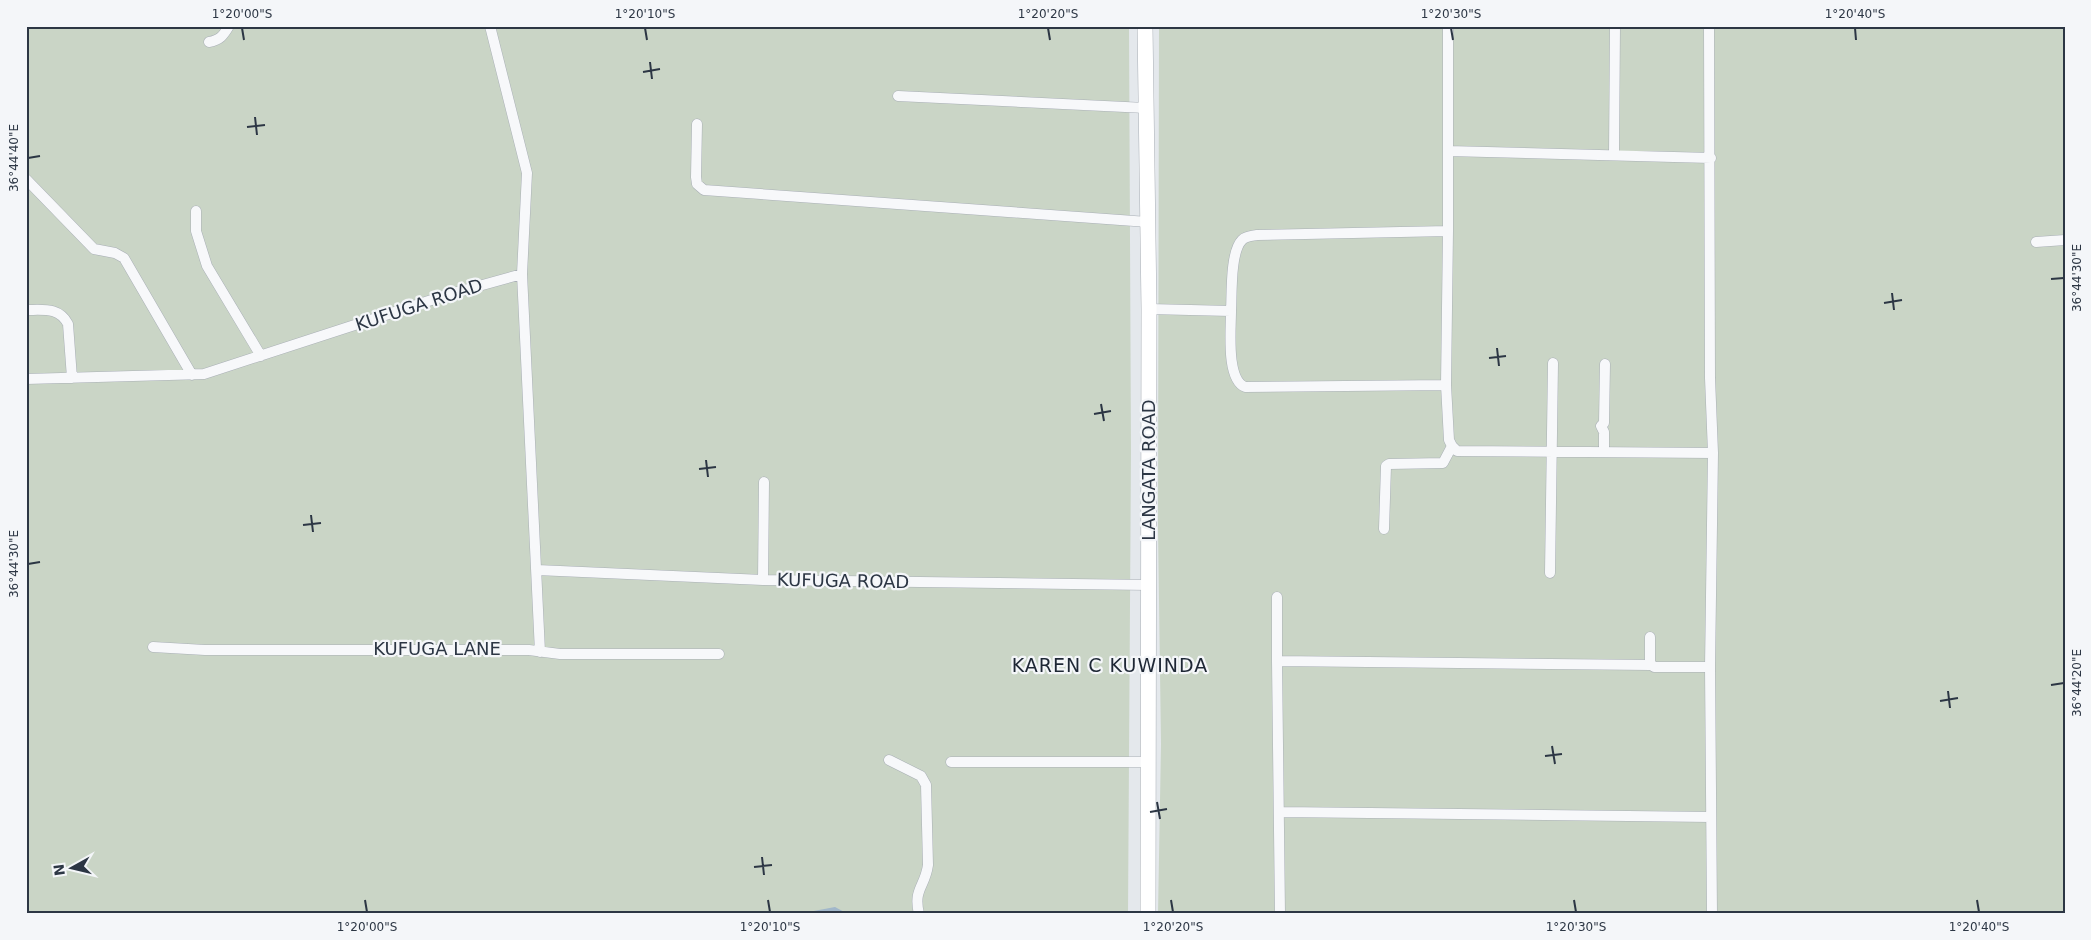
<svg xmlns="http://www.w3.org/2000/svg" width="2091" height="940" viewBox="0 0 2091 940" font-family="'DejaVu Sans',sans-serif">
<rect width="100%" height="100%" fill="#e4e8ec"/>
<path fill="#cad5c6" d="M26,26H1129L1131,452L1128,914H26Z
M1159,26H2065V914H1158L1161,744L1158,528Z"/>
<path fill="#a1b7ca" d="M835,907L848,914H786L803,913Z"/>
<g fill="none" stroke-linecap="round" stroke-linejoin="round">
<defs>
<path id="street" d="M490,26L527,173L522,274L540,652
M1709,26L1710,378L1713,453L1710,667L1712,914
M209,42C220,40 223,36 229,26
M898,96L1146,108
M697,124L696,177L697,184L704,190L1148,222
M1448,151L1711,158
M1614,155L1615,26
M26,179L94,249L115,253L124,258L192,375
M196,211V231L207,266L261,356
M2036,242L2065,240
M1149,309L1231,311C1231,330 1226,379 1245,387L1446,385L1449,440L1452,446L1457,451L1713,453
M26,310C44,310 59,307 68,324L72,378
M1231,311C1232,295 1230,252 1242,240C1246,236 1252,236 1257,235L1448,231V26
M26,379L204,374L450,294L522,274
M1446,385L1448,231
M1604,452V432L1601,426L1604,423L1605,364
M1384,529L1386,466L1389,464L1443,463L1452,446
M537,570L763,580L1149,585
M1550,573L1553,363
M763,580L764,482
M1277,597V661
M1650,637V663L1654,667H1710
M153,647L205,650H529L560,654H719
M889,760L921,776L926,785L928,865C925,887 913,889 919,914
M951,762H1149
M1280,812L1711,817
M1280,914L1277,661L1651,665"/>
<path id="secondary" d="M1145,26L1149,309L1148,914"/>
</defs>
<use href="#street" stroke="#a9afb6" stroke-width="11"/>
<use href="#secondary" stroke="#a9afb6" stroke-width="16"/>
<use href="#street" stroke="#f7f8fa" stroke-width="10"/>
<use href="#secondary" stroke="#fff" stroke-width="15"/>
</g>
<path fill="none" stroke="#2c3644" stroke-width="2" d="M242,28L244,40M645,28L647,40M1048,28L1050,40M1451,28L1453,40M1855,28L1856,40M650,62L652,79M643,72L660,69M255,117L257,135M247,127L265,125M28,158L40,156M2051,279L2064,278M1892,293L1894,310M1884,303L1902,300M1497,348L1499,366M1489,358L1506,356M1101,404L1104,421M1094,414L1111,411M706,460L708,477M699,469L716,467M311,515L313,532M303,525L321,523M28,564L40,562M2051,685L2064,683M1948,691L1950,708M1940,701L1958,698M1552,746L1555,764M1545,756L1562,754M1157,802L1160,819M1150,812L1167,809M762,857L764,875M754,867L772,865M365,900L367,912M768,900L770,912M1171,900L1173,912M1574,900L1576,912M1977,900L1979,912"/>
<g text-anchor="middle" stroke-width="4.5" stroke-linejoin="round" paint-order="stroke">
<g font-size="18" fill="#2c3644" stroke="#f4f6f9">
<text transform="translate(419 305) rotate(-18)" y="6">KUFUGA ROAD</text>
<text transform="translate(1149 470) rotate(-90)" y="6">LANGATA ROAD</text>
<text transform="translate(843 581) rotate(1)" y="6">KUFUGA ROAD</text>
<text x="437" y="655">KUFUGA LANE</text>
</g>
<g font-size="19" letter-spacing="1" fill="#1e2735" stroke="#f4f6f9">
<text x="1110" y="672">KAREN C KUWINDA</text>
</g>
</g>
<rect width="2091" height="940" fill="none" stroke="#f4f6f9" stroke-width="55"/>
<g transform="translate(72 868) rotate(262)" stroke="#f4f6f9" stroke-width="4" paint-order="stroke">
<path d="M0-4L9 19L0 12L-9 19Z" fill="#2c3644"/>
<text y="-8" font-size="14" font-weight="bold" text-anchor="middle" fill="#2c3644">N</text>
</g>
<rect x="28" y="28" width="2036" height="884" fill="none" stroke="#2c3644" stroke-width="2"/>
<g font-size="12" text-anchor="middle" fill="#2c3644">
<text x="242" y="18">1°20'00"S</text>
<text x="645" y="18">1°20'10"S</text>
<text x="1048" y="18">1°20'20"S</text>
<text x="1451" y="18">1°20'30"S</text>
<text x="1855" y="18">1°20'40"S</text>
<text transform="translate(14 158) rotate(-90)" y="4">36°44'40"E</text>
<text transform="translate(2077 278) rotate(-90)" y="4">36°44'30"E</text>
<text transform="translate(14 564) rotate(-90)" y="4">36°44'30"E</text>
<text transform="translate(2077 683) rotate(-90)" y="4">36°44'20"E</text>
<text x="367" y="931">1°20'00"S</text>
<text x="770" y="931">1°20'10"S</text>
<text x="1173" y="931">1°20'20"S</text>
<text x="1576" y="931">1°20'30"S</text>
<text x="1979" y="931">1°20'40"S</text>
</g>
</svg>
